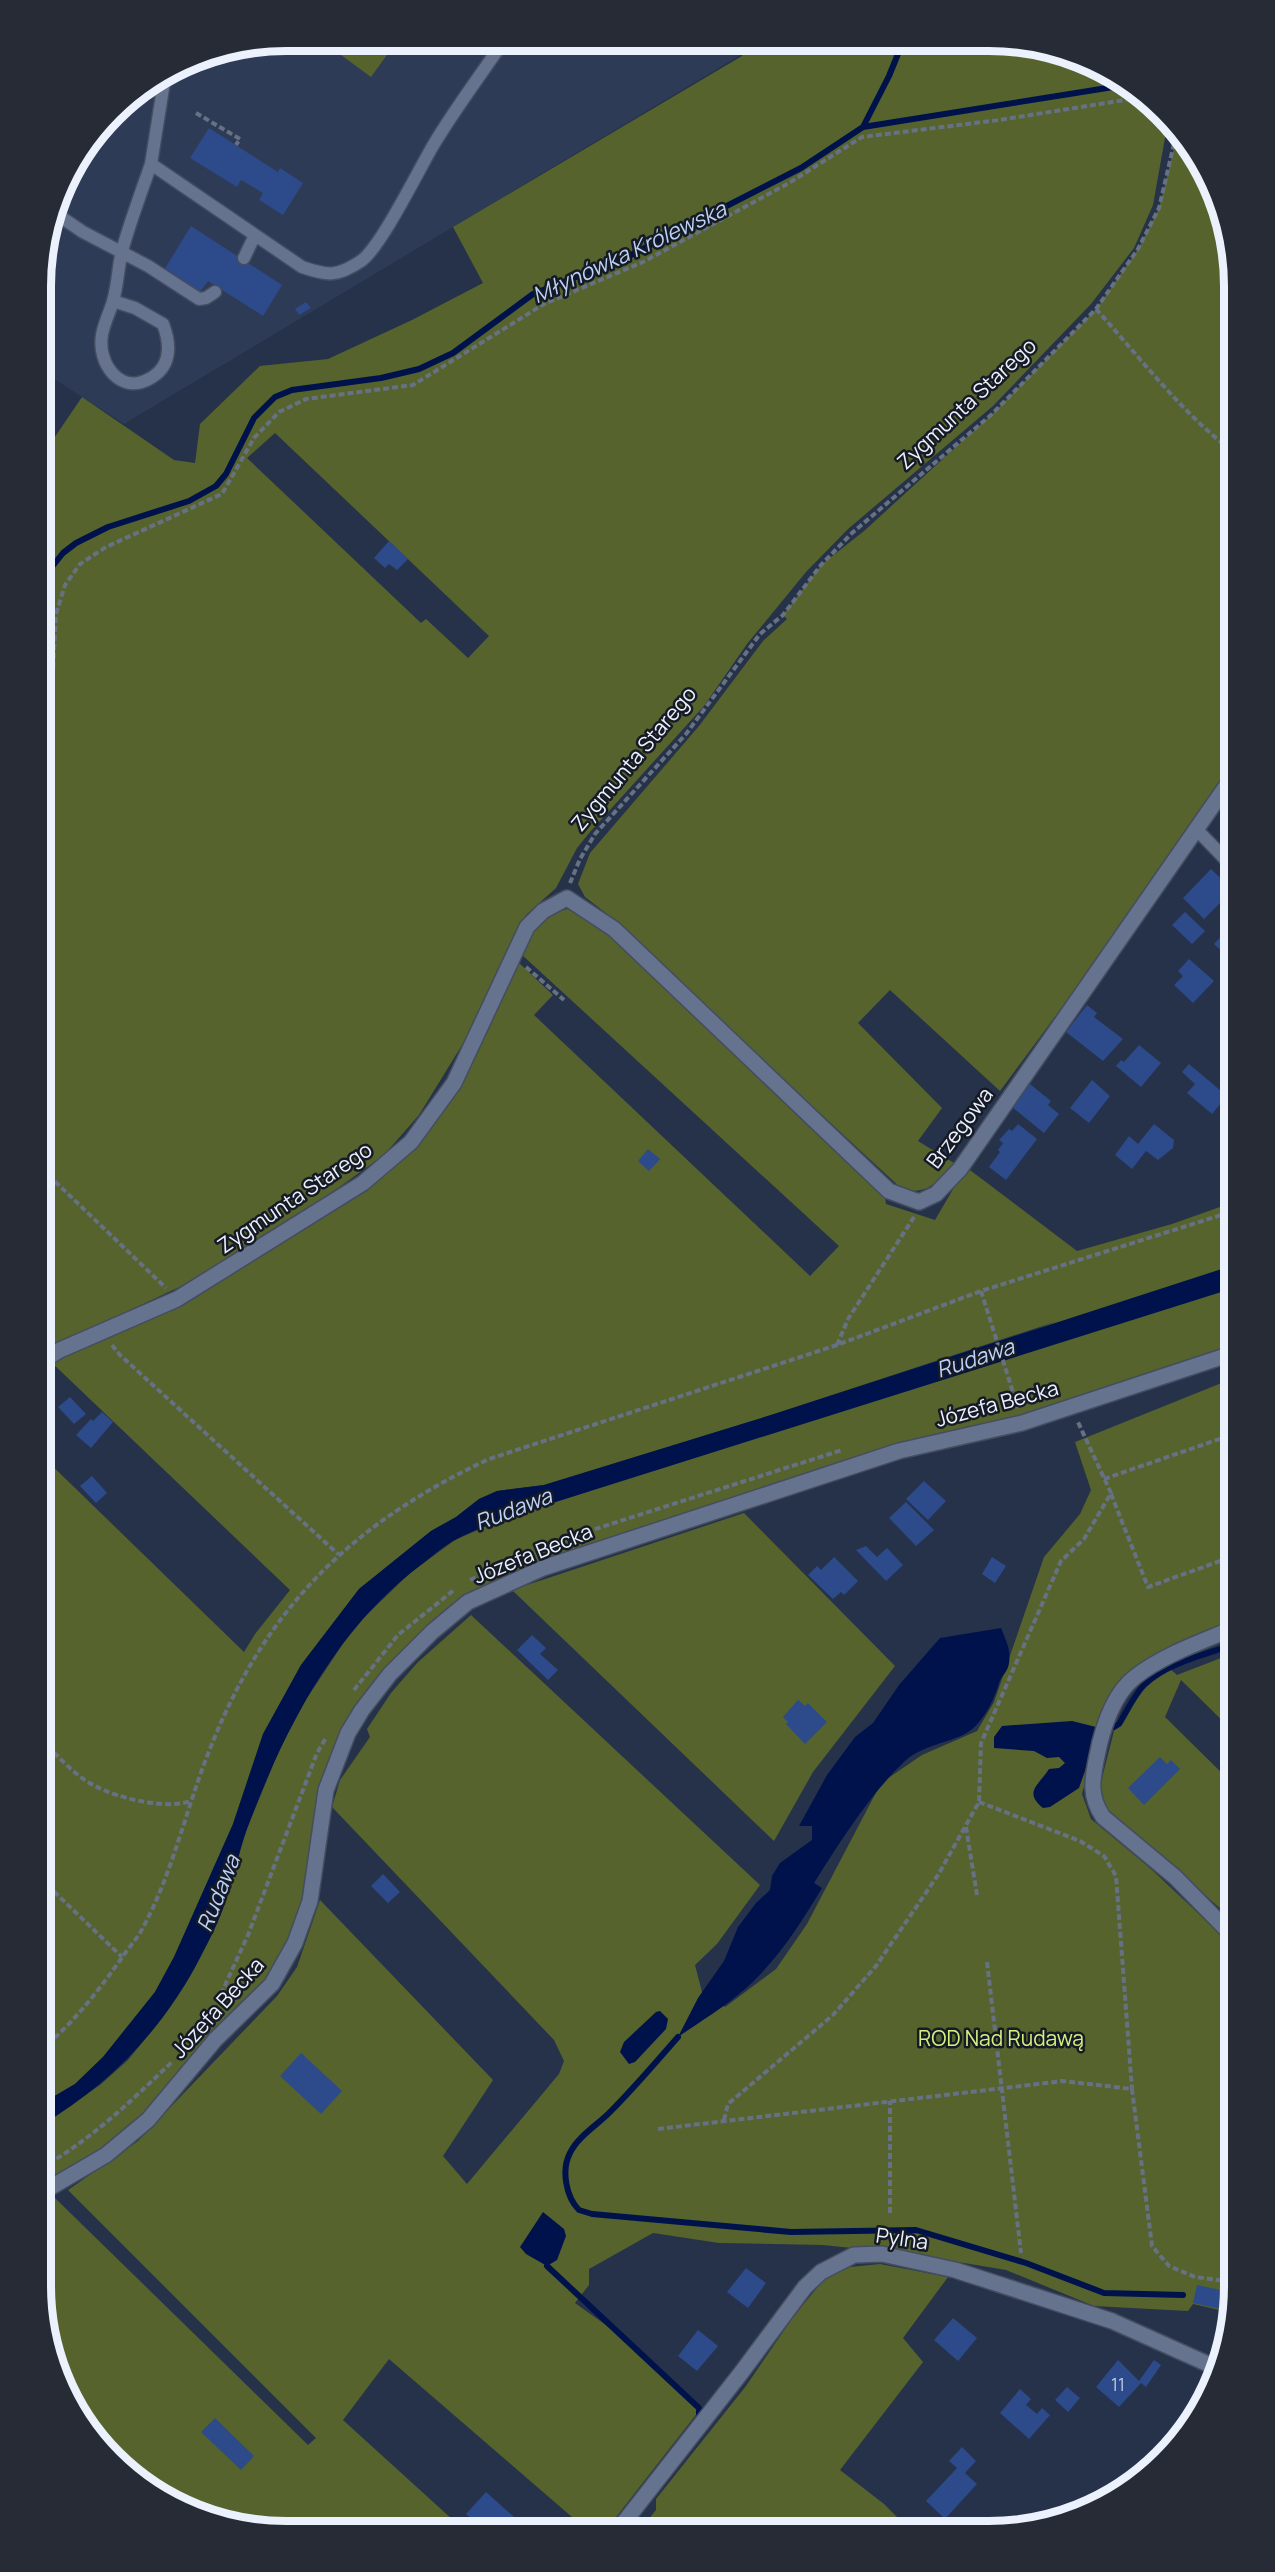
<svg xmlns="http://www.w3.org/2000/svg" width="1275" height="2572" viewBox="0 0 1275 2572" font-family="Manrope,sans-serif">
<rect width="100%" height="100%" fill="#263249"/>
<path fill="#2d3b57" d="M286,41L747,43L742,54L124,424L42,371L43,254L66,177L124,102L192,59Z"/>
<path fill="#56632d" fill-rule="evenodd" d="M322,41H397L371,77Z
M748,43L1037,45L1097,66L1151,101L1168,121L1153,205L1134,248L1091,304L993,406L848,529L806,572L747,644L704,706L590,832L577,848L556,888L526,915L467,1037L419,1115L384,1155L313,1206L207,1274L41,1352L42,456L82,397L174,460L195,463L200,424L260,366L328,359L412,320L483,283L453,227L742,56ZM275,433L489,636L468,658L426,619L421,623L247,458Z
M1178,132L1193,149L1222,207L1234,286V775L1000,1091L890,990L858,1023L942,1108L918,1141L954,1163C936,1182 931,1194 903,1190L759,1057L620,924L585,897L578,884L590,853L699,726L763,641L787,619L783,615L821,565L864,531L991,415L1096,309L1138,249L1159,208Z
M567,909C612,923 669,993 705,1026C759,1077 815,1127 870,1177L884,1192L886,1204L935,1220L966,1167L1077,1251L1172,1224L1234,1202V1349L997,1423L475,1594L349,1726L303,1911L285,1956L265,1985L148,2113L119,2138L41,2187V2125L100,2085L128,2060L162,2018L225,1903L246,1831L280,1748L307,1698L354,1627L410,1573L455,1540L505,1518L737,1444L1058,1321L771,1415L544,1485L497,1491L479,1499L456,1517L431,1531L359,1589L301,1665L263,1734L233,1824L174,1957L155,1992L103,2057L75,2084L41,2104V1455L244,1652L255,1634L290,1590L50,1361L176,1306L252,1262L376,1183L419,1137L518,962L553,995L534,1015L810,1276L839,1246L521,954C533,931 541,917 567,909Z
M1234,1378V1622L1128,1676L1089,1768L1082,1794L1091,1819L1150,1868L1234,1947V2293L1227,2297L1224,2311L1193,2304L1188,2311L1094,2306L1006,2270L910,2254L823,2245L719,2243L653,2233L589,2269V2285L575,2303L638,2348L702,2407L606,2530H587L389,2359L343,2420L464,2530L253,2529L191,2513L124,2471L82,2423L53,2365L41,2286V2205L55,2198L308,2445L316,2438L68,2190L138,2141L277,1996L297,1967L320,1900L493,2080L443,2156L467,2184L559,2074L564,2061L554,2040L332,1807L340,1780L370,1737L367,1729L391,1693L417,1663L471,1615L760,1885L717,1944L695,1965L702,1992L725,2007L776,1969L807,1924L881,1783L922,1755L977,1731L994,1702L1044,1557L1080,1514L1091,1490L1075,1442Z
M744,1513L895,1666L813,1772L774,1841L512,1590Z
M1234,1653V1732L1181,1680L1165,1717L1231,1782L1229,1829L1234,1834V1920L1107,1812L1098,1794L1116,1723L1141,1686L1167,1666L1177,1675Z
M880,2264L948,2277L903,2338L923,2362L840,2470L884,2504L911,2531H659L648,2520L656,2510V2499L746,2386L793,2317L825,2278L850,2267Z"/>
<path fill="#00124c" d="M1234,1265V1288L505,1518C489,1525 471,1531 455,1540C445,1545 435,1554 426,1561C336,1627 285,1727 247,1829C238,1853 234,1879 225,1903C219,1921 210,1939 201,1956C165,2027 109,2086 41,2125V2104L75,2084L103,2057L155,1992L174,1957L233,1824L263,1734L301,1665L359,1589L431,1531L456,1517L479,1499L497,1491L544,1485L771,1415Z
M1001,1628C1006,1640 1011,1650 1009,1663C1008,1672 1001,1676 999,1683C994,1701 981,1727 963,1735C945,1743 920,1747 905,1761C868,1796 841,1841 814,1883L822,1888C800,1925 773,1967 739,1994C720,2010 698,2023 678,2037L698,1998L724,1961L738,1927L756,1903L770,1890L772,1876L780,1863L812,1840V1826H799L827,1775L855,1737L873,1723L899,1685L940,1638Z
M1072,1721L1096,1727L1085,1771L1079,1788L1050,1807L1043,1808C1023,1792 1039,1785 1049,1769L1059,1768L1065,1763L1059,1757L1047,1758L1034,1751L994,1748V1737L1002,1726Z
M660,2011L668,2019L666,2029L635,2062L629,2064L620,2052L624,2042L656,2012Z
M543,2212L564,2229L566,2236L557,2260L547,2266L526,2254L520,2247Z"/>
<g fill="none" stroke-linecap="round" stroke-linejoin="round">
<path stroke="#00124c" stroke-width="6" d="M863,127L1126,85
M42,601L43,592L51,568L63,553L76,543L108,527L189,501L216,486L226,474L254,418L275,397L292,390L381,378L419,369L453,353L533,294L629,256L801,168L863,127L889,76L902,44
M1114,1727L1119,1724C1127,1711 1134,1695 1145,1684C1167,1663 1204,1655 1232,1645
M678,2037C656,2062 635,2087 612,2110C599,2124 578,2136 570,2153C561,2170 566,2197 579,2210L592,2214L791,2232L916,2230L1026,2263L1104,2293L1183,2295
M547,2266L699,2408V2418
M1225,2302L1233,2308"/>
</g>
<path fill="#2d4a8a" d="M209,128L278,172L280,168L303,183L283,215L259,200L263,193L241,180L237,187L190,158Z
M191,226L282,285L263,316L208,281L199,293L164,270Z
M306,302L311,308L299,315L295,309Z
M389,541L408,559L397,570L389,564L385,568L374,558Z
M1211,869L1233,890L1204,919L1183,898Z
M1185,912L1205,931L1192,944L1172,925Z
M1234,922V961L1233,962L1214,944Z
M1189,959L1214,981L1193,1003L1174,985L1183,976L1178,971Z
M1087,1005L1097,1013L1094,1017L1123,1039L1103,1061L1066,1032Z
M1139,1045L1161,1063L1141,1087L1116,1066L1121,1060L1124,1062Z
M1189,1064L1227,1096L1212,1114L1187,1093L1195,1084L1182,1072Z
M1092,1080L1110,1096L1089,1123L1070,1108Z
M1030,1084L1051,1101L1048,1105L1059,1114L1044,1133L1012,1107Z
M1018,1124L1037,1139L1006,1180L989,1167L1000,1152L998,1150L1003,1143L999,1140L1009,1129L1012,1131Z
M1154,1124L1174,1140L1173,1148L1158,1160L1146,1151L1132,1169L1115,1155L1129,1136L1138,1144Z
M648,1149L660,1159L649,1171L638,1161Z
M70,1397L86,1414L74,1424L58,1407Z
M102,1412L113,1422L91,1448L76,1435L91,1419L93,1421Z
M92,1476L107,1493L96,1503L80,1486Z
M924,1481L946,1501L928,1520L906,1499Z
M906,1502L934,1530L916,1546L889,1518Z
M866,1546L877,1557L887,1548L903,1565L886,1581L856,1550Z
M834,1557L858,1581L844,1595L841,1592L833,1599L808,1575L817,1566L821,1570Z
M992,1557L1006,1566L995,1583L982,1574Z
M532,1635L546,1648L540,1654L558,1670L548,1680L517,1650Z
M1234,1658V1679L1228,1682L1220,1667Z
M798,1700L805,1706L808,1703L827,1722L805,1744L786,1724L788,1722L783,1717Z
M1160,1757L1167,1764L1171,1760L1180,1769L1144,1805L1128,1788Z
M383,1874L400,1892L388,1903L371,1886Z
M301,2053L342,2091L321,2114L280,2076Z
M746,2268L766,2283L748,2308L727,2292Z
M1197,2285L1225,2291L1221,2309L1193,2303Z
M953,2318L977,2338L958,2361L934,2340Z
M698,2330L718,2346L697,2371L678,2356Z
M1118,2360L1139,2381L1154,2360L1161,2365L1146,2387L1141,2383L1119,2407L1096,2387Z
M1067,2387L1080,2398L1068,2412L1055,2400Z
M1020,2389L1031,2399L1026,2405L1037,2414L1042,2408L1050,2415L1029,2439L1000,2413Z
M215,2418L254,2456L241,2470L201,2432Z
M962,2447L976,2461L965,2473L977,2484L945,2519L926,2501L957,2468L949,2461Z
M486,2492L523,2525L518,2530H484L466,2514Z"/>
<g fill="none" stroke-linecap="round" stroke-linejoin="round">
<defs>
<path id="service" d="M165,76L151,164L302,267C328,276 337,277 361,261C381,247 419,169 434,144C455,109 480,76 503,42
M55,213L83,232L148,266L199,299L206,298L215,292
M244,258L255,235
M113,301L135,308L163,324C171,345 172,367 149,379C120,395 97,363 102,335C104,323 110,312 113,301C118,284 118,267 122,251C130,222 141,193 151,164
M1197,830L1234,868"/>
<path id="minor" d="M41,1362L60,1350L177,1299L363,1183L411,1142L454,1083L527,927L543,911L567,898L614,929L889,1191L919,1202L936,1194L960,1169L1234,775
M1234,1937L1175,1877L1103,1817C1089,1796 1092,1780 1097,1756C1102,1730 1113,1694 1135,1677C1163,1655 1201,1642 1234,1628
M41,2193L106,2155L148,2120L215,2040L272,1984L295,1943L310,1901L326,1790L348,1733L362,1710L390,1674L432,1632L468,1602L543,1568L899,1451L1022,1423L1234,1353
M618,2530L741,2373L805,2287L821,2272L854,2255L882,2254L955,2270L1112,2321L1219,2369"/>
</defs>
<use href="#service" stroke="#444d60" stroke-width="15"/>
<use href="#minor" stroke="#444d60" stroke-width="18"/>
<path stroke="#677184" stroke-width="4" stroke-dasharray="6 3" stroke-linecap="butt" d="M196,113L240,139L236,145
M62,200L81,165V157
M1096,309C1138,355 1184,416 1234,452
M42,720L52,693L56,614L65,585L80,564L106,547L222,494L254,438L279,412L306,399L413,385L544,304L643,262L789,183L862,137L999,120L1144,97
M570,883L580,859L595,834L686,734L760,634L783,615L821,565L852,533L991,415L1096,309L1138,249L1159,208L1177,131
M526,967L564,1000
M42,1169L166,1288
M981,1291L1018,1408
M112,1345L120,1355L338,1554
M837,1345L848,1319L914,1217
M1104,1479L1234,1434
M1111,1494L1148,1587L1234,1556
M470,1580L542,1546L842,1450
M354,1690L398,1635L454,1590
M41,1740C57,1755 75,1776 95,1786C117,1798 167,1810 191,1801
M979,1802L1080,1841L1104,1856L1116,1876L1132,2089
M966,1827L977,1895
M41,1879L122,1957
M987,1962L1021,2253
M191,2039L215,2007L248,1935L317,1753L326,1738
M41,2050C75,2021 95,1995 121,1959C127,1950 134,1942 140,1933C174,1873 187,1802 214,1739C270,1602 357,1521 489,1459L837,1345L981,1291L1234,1211
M724,2120L728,2104L833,2015L876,1966L938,1875L979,1802L981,1743L1061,1561L1084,1539L1111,1493L1077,1420
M658,2129L1063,2081L1132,2089L1152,2246L1169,2266L1195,2277L1234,2282
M41,2168C91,2140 131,2101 173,2061
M890,2213V2101"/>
<use href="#service" stroke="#65738e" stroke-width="12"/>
<use href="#minor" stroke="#65738e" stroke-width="15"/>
</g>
<g text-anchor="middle" stroke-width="5" stroke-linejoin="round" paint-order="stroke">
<g font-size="18" fill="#bcc7e0">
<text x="1118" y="2391">11</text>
</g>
<g font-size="21" fill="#ebf1fd" stroke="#151a25">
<text transform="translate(967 404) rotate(-43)" y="7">Zygmunta Starego</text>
<text transform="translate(634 759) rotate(-50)" y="7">Zygmunta Starego</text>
<text transform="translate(960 1128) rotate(-53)" y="7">Brzegowa</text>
<text transform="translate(295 1198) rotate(-34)" y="7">Zygmunta Starego</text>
<text transform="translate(997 1404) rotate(-15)" y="7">Józefa Becka</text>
<text transform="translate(533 1554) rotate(-22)" y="7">Józefa Becka</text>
<text transform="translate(218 2008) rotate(-48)" y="7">Józefa Becka</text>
<text transform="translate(902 2239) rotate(8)" y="7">Pylna</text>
</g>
<g font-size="21" fill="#d4f07f" stroke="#151a25">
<text x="1001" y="2046">ROD Nad Rudawą</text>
</g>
<g font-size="22" font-style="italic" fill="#bbd1f6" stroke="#151a25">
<text transform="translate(629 252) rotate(-25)" y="8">Młynówka Królewska</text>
<text transform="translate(975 1358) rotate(-18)" y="8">Rudawa</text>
<text transform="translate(513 1509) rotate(-21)" y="8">Rudawa</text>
<text transform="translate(218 1893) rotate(-68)" y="8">Rudawa</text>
</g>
</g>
<path d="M0 0H1275V2572H0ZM286 51H989A235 235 0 0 1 1224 286V2286A235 235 0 0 1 989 2521H286A235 235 0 0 1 51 2286V286A235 235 0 0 1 286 51Z" fill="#262b36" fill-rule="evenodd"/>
<path fill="none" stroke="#ebf1fd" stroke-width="8" d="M286 51H989A235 235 0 0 1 1224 286V2286A235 235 0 0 1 989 2521H286A235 235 0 0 1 51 2286V286A235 235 0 0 1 286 51Z"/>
</svg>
